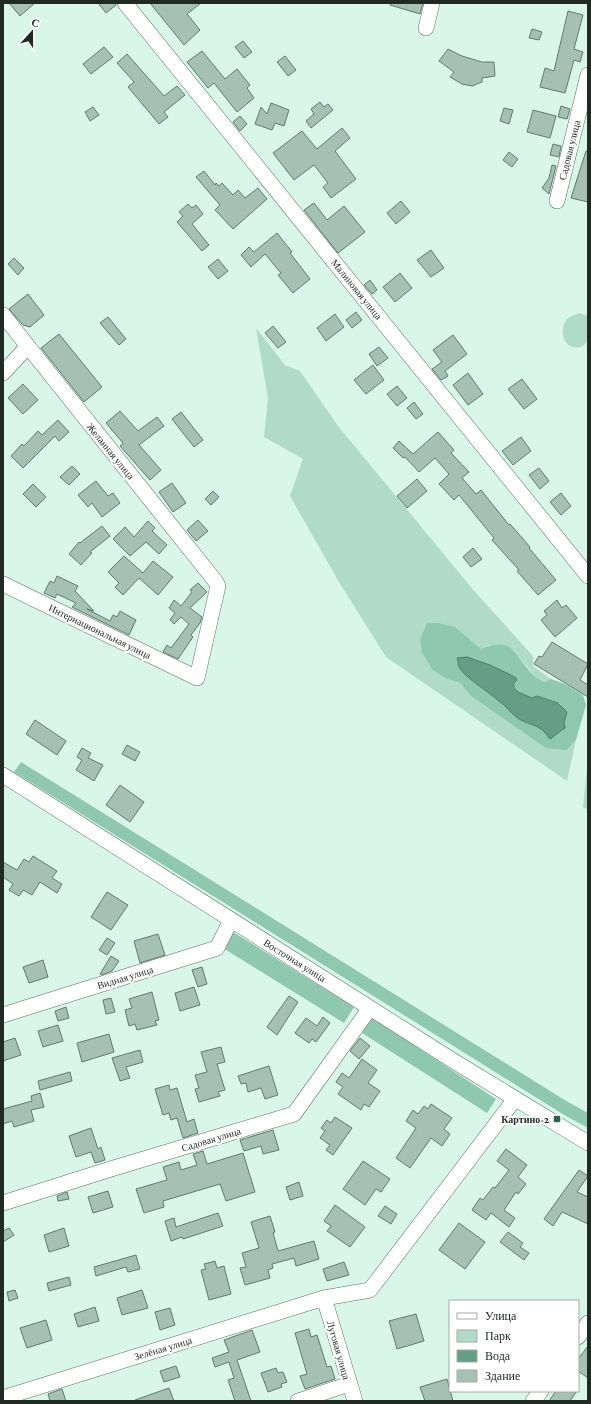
<svg xmlns="http://www.w3.org/2000/svg" width="591" height="1404" viewBox="0 0 591 1404" font-family="'Crimson Pro',serif">
<rect width="100%" height="100%" fill="#d9f6ea"/>
<path fill="#b0dbc8" d="M579,313L588,316C588,323 590,334 587,341C582,353 560,348 563,329C563,325 565,321 568,318C571,316 576,314 579,313Z
M256,328L285,365L300,371L338,426L475,592L533,656V666L551,679L545,682L535,677L514,650L490,645L481,649L445,678L460,683L471,696L504,717L521,731L567,750L576,740L567,781L386,657L339,582L290,496L303,459L264,437L268,398Z
M588,758V810L583,807Z"/>
<path fill="#8dc8af" fill-rule="evenodd" d="M427,623H438L455,627L481,649C514,635 515,656 533,675C536,678 541,680 545,682L551,679L565,684L583,695L586,705L576,740L567,750L546,748L471,696L460,683L445,678L432,669L422,652L420,640ZM480,662L490,665L515,677L514,688L518,692L532,698L537,696L559,703L567,712L562,731L554,735L534,725L523,721L515,716L504,704L471,679L460,667Z
M21,762L568,1102L588,1113V1128L561,1113L14,772Z
M233,932L354,1007L344,1023L223,948Z
M369,1016L496,1099L487,1113L359,1031Z"/>
<path fill="#649e87" stroke="#507c6a" d="M467,657L490,665L515,677L517,680L514,683V688L518,692L532,698L537,696L558,703L567,712L564,723L565,728L550,739C538,721 528,727 515,716C509,711 505,705 499,701C489,692 465,678 459,667C458,664 458,660 457,658Z"/>
<path fill="#a5c1b4" stroke="#607a6f" d="M9,3H35L20,16Z
M98,3H116V5L106,13Z
M150,3H201L187,14L200,30L184,45Z
M391,3H423L420,14L390,5Z
M568,11L583,15L574,49L583,52L580,62L574,60L565,93L540,87L545,68L554,71Z
M532,29L542,32L539,40L529,38Z
M243,41L252,52L244,58L235,47Z
M104,47L113,57L91,74L83,64Z
M448,49L462,56L482,62H494L495,76L482,78V82L472,86L462,84L450,77L454,72L439,61Z
M202,51L225,79L237,69L250,85L247,88L254,98L237,112L214,83L208,88L187,62Z
M127,54L164,96L177,86L185,95L164,112L168,117L159,124L128,87L134,82L117,63Z
M285,56L296,70L288,76L277,62Z
M320,102L324,107L328,104L333,110L311,128L306,121L314,114L311,109Z
M271,103L289,110L284,126L275,123L272,130L255,124L261,107L267,114Z
M561,106L570,109L567,119L558,117Z
M93,107L99,115L90,121L85,112Z
M504,108L513,110L509,124L500,121Z
M533,110L556,116L550,138L527,132Z
M240,116L247,124L240,131L233,122Z
M342,128L350,138L335,151L356,179L331,198L323,187L328,183L314,165L294,180L273,153L302,131L317,149Z
M553,144L561,146L559,157L550,155Z
M586,151H588V202L571,198Z
M509,152L518,159L512,167L503,160Z
M552,165L556,166L549,194L542,188L549,178Z
M204,171L215,185L216,183L219,186L222,183L233,195L238,190L245,198L258,188L267,199L233,229L215,210L220,205L196,177Z
M401,201L410,212L396,224L387,213Z
M314,203L327,220L344,206L365,232L338,253L304,210Z
M188,204L192,208L196,205L203,214L192,224L209,245L202,251L177,222L183,216L179,212Z
M277,233L292,252L290,253L310,279L293,293L278,275L281,273L265,254L251,267L241,255L249,247L254,252Z
M431,250L444,268L431,277L417,260Z
M14,258L24,268L18,275L8,264Z
M218,259L228,271L218,279L208,267Z
M400,273L412,288L395,302L383,287Z
M370,280L377,290L372,294L364,285Z
M28,294L44,315L30,327L23,325L9,309Z
M356,312L362,320L352,328L346,320Z
M335,314L344,327L326,341L317,328Z
M108,317L126,339L119,345L100,323Z
M273,326L286,342L278,348L265,333Z
M59,334L102,387L84,402L41,348Z
M453,335L467,354L445,371L448,376L441,380L432,369L442,362L433,350Z
M379,347L388,358L377,366L369,354Z
M373,365L384,380L366,394L354,380Z
M468,373L483,394L468,405L453,385Z
M522,379L537,399L524,409L508,389Z
M23,384L38,400L23,414L8,398Z
M397,386L407,398L397,406L387,394Z
M414,402L423,414L416,419L407,408Z
M120,411L138,431L157,417L164,426L139,445L161,470L150,480L120,446L123,443L106,423Z
M181,412L203,440L194,447L172,419Z
M58,420L69,432L59,441L55,436L23,468L11,456L22,444L24,446L38,431L42,435Z
M438,432L454,450L451,453L469,472L462,478L476,494L481,490L509,525L510,524L530,547L529,548L556,580L538,595L517,571L519,570L492,540L494,538L459,495L454,500L439,484L449,474L435,458L419,472L405,457L403,458L393,448L399,441L413,454Z
M521,437L531,451L513,465L502,451Z
M72,466L80,474L69,485L60,477Z
M539,468L549,481L540,489L529,475Z
M417,479L427,491L407,508L397,496Z
M96,481L108,496L113,493L120,503L102,517L92,503L88,507L78,495Z
M172,483L186,503L173,512L159,492Z
M33,484L46,497L36,507L23,494Z
M213,491L219,497L211,505L205,499Z
M561,493L571,506L561,515L550,502Z
M198,520L208,531L196,541L187,530Z
M148,521L155,528L152,531L167,545L159,554L146,542L130,556L113,539L125,527L134,537Z
M102,526L110,536L90,552L92,553L81,565L69,554L79,542L80,543Z
M473,548L482,559L471,567L463,557Z
M124,556L143,573L153,561L173,577L158,595L139,578L123,595L115,587L119,583L108,572Z
M57,576L78,586L75,591L94,611L87,609L110,621L113,615L117,617L120,611L136,620L129,635L72,607L76,603L57,594L55,598L44,593L50,581L54,583Z
M198,583L207,592L190,608L202,617L200,623L191,635L193,637L178,659L163,652L167,645L171,648L189,624L181,617L174,624L170,620L175,613L169,608L174,600L181,606L192,592L190,590Z
M557,600L562,608L566,605L577,618L555,637L541,620L547,615L544,611Z
M552,642L588,664L580,680L588,685V697L534,664L539,656L542,657Z
M35,720L66,741L57,755L26,734Z
M127,745L140,752L135,761L122,754Z
M82,748L91,753L88,758L103,765L94,781L76,770L82,760L77,757Z
M120,785L144,802L130,822L106,805Z
M33,856L57,871L52,878L62,884L57,893L40,882L32,895L23,890L19,896L9,890L13,884L3,877V862L17,870L24,859L29,862Z
M107,892L128,905L111,930L91,917Z
M158,934L165,955L140,963L134,941Z
M107,938L115,943L107,955L99,950Z
M111,956L119,961L112,971L101,975L100,974Z
M43,960L48,977L29,983L23,967Z
M202,967L207,984L198,987L192,970Z
M194,987L200,1005L180,1011L175,993Z
M152,992L159,1020L155,1021L157,1025L137,1030L135,1024L129,1026L125,1010L132,1008L129,999Z
M289,996L298,1002L277,1035L267,1027Z
M111,998L115,1012L106,1014L103,1000Z
M66,1007L69,1018L58,1021L55,1011Z
M323,1017L330,1023L316,1042L312,1039L309,1043L295,1033L306,1018L317,1026Z
M58,1025L63,1041L43,1047L38,1031Z
M109,1034L114,1052L82,1062L77,1043Z
M15,1038L21,1055L3,1061V1042Z
M360,1038L370,1046L359,1059L350,1051Z
M221,1047L225,1062L217,1064L225,1090L218,1092L220,1096L199,1102L195,1089L199,1088L195,1075L207,1072L201,1052Z
M140,1050L143,1062L126,1067L130,1078L120,1081L112,1058Z
M362,1059L377,1070L368,1083L380,1091L369,1107L364,1104L361,1110L338,1094L343,1087L336,1082L342,1073L349,1078Z
M269,1066L278,1095L265,1099L261,1088L248,1092L246,1083L241,1084L238,1076Z
M70,1072L72,1081L40,1090L38,1081Z
M169,1085L170,1090L177,1088L187,1122L194,1119L198,1133L183,1138L177,1118L171,1120L169,1113L163,1115L155,1089Z
M40,1093L44,1107L31,1110L34,1121L14,1127L12,1121L3,1124V1109L32,1101L31,1096Z
M431,1104L452,1118L444,1129L450,1134L442,1146L431,1138L410,1168L396,1158L416,1128L406,1121L413,1110L418,1114L424,1106L428,1109Z
M335,1117L352,1128L333,1155L326,1150L330,1145L320,1138L325,1131L321,1128L327,1120L331,1123Z
M91,1128L98,1149L101,1147L105,1160L95,1163L91,1152L76,1157L69,1136Z
M273,1130L279,1150L263,1154L261,1146L244,1151L240,1140Z
M506,1149L527,1165L518,1177L526,1184L518,1194L516,1192L504,1210L515,1218L509,1227L491,1213L486,1220L472,1210L480,1198L483,1200L493,1187L495,1188L509,1170L497,1161Z
M203,1151L207,1164L243,1153L255,1192L226,1201L220,1184L163,1201L164,1207L144,1213L136,1189L167,1180L163,1167L179,1162L181,1170L197,1165L193,1154Z
M363,1161L390,1179L381,1192L376,1189L365,1205L343,1189Z
M579,1170L588,1176L577,1192L588,1197V1224L562,1212L553,1226L544,1219Z
M299,1182L303,1196L290,1200L286,1187Z
M108,1191L113,1207L93,1213L88,1197Z
M67,1192L69,1199L58,1201L57,1196Z
M335,1205L365,1227L350,1247L327,1231L331,1226L324,1221Z
M385,1206L397,1214L391,1224L378,1216Z
M218,1213L223,1226L183,1239L182,1237L171,1241L165,1221L174,1218L176,1227Z
M270,1216L275,1232L273,1233L278,1251L314,1241L319,1259L296,1266L294,1258L272,1264L273,1268L268,1270L270,1278L245,1285L240,1268L246,1267L242,1253L259,1248L251,1222Z
M459,1223L485,1242L465,1269L439,1250Z
M9,1228L14,1235L3,1242V1231Z
M64,1228L69,1246L49,1252L44,1235Z
M508,1232L523,1243L520,1247L529,1253L524,1260L500,1242Z
M136,1255L140,1269L128,1272L126,1267L96,1276L94,1267Z
M215,1261L217,1268L224,1266L231,1294L209,1300L201,1270L206,1269L204,1264Z
M344,1262L349,1275L327,1281L323,1269Z
M69,1277L71,1285L49,1291L47,1283Z
M15,1290L18,1298L9,1301L7,1292Z
M142,1290L148,1308L122,1315L117,1298Z
M95,1307L99,1321L78,1327L74,1314Z
M170,1308L175,1325L160,1330L155,1312Z
M416,1314L424,1341L397,1349L389,1321Z
M46,1320L52,1340L27,1348L20,1328Z
M309,1329L311,1337L317,1335L327,1367L331,1366L335,1379L305,1389L300,1376L307,1374L295,1333Z
M252,1330L260,1352L237,1360L251,1401H235L228,1380L234,1378L229,1362L215,1367L212,1358L229,1352L224,1340Z
M588,1346V1378L578,1371V1359Z
M176,1366L180,1377L164,1382L160,1371Z
M276,1368L278,1373L283,1372L287,1382L281,1384L282,1387L268,1392L261,1373Z
M447,1379L453,1401H425L420,1387Z
M169,1388L174,1401H135V1400Z
M62,1389L66,1401H50L48,1394Z
M556,1391H577L570,1401H549Z"/>
<g fill="none" stroke-linecap="round" stroke-linejoin="round">
<defs>
<path id="minor" d="M125,3L588,576
M426,28L432,3
M557,201L588,75
M3,315L216,582L218,586L197,678L3,584
M3,373L28,346
M3,775L452,1060L588,1143
M3,1015L217,948L231,920
M3,1203L114,1168L294,1114L370,1008
M324,1298L355,1401
M578,1337L588,1323
M3,1398L324,1298L370,1290L515,1099
M298,1401L349,1384
M533,1401L541,1391"/>
</defs>
<use href="#minor" stroke="#566f65" stroke-width="16"/>
<use href="#minor" stroke="#fff" stroke-width="15"/>
</g>
<rect fill="#29654f" stroke="#fff" stroke-width="1.5" x="553" y="1115" width="8" height="8" rx="2"/>
<g text-anchor="middle" stroke-width="4" stroke-linejoin="round" paint-order="stroke">
<g font-size="10" fill="#202b26" stroke="#fff">
<text transform="translate(569 150) rotate(-76)" y="4">Садовая улица</text>
<text transform="translate(357 289) rotate(51)" y="4">Малиновая улица</text>
<text transform="translate(111 451) rotate(51)" y="4">Желанная улица</text>
<text transform="translate(100 631) rotate(26)" y="4">Интернациональная улица</text>
<text transform="translate(295 960) rotate(32)" y="4">Восточная улица</text>
<text transform="translate(125 977) rotate(-17)" y="4">Видная улица</text>
<text transform="translate(211 1139) rotate(-17)" y="4">Садовая улица</text>
<text transform="translate(163 1348) rotate(-17)" y="4">Зелёная улица</text>
<text transform="translate(339 1350) rotate(74)" y="4">Луговая улица</text>
</g>
<g font-size="10" font-weight="bold" fill="#202b26" stroke="#fff" text-anchor="end">
<text x="549" y="1123">Картино-2</text>
</g>
</g>
<rect width="591" height="1404" fill="none" stroke="#202b26" stroke-width="8"/>
<rect x="449" y="1300" width="130" height="92" fill="#ffffff" stroke="#a6aaa8"/>
<rect x="457" y="1313" width="20" height="6" fill="#ffffff" stroke="#a6aaa8"/>
<text x="485" y="1320" font-size="12" fill="#202b26">Улица</text>
<rect x="457" y="1330" width="20" height="12" fill="#b0dbc8" stroke="#a6aaa8"/>
<text x="485" y="1340" font-size="12" fill="#202b26">Парк</text>
<rect x="457" y="1350" width="20" height="12" fill="#649e87" stroke="#a6aaa8"/>
<text x="485" y="1360" font-size="12" fill="#202b26">Вода</text>
<rect x="457" y="1370" width="20" height="12" fill="#a5c1b4" stroke="#a6aaa8"/>
<text x="485" y="1380" font-size="12" fill="#202b26">Здание</text>
<g transform="translate(32 32) rotate(21)" stroke="#ffffff" stroke-width="3" paint-order="stroke">
<path d="M0-3L7 15L0 10L-7 15Z" fill="#202b26"/>
<text y="-6" font-size="11" font-weight="bold" text-anchor="middle" fill="#202b26">С</text>
</g>
</svg>
